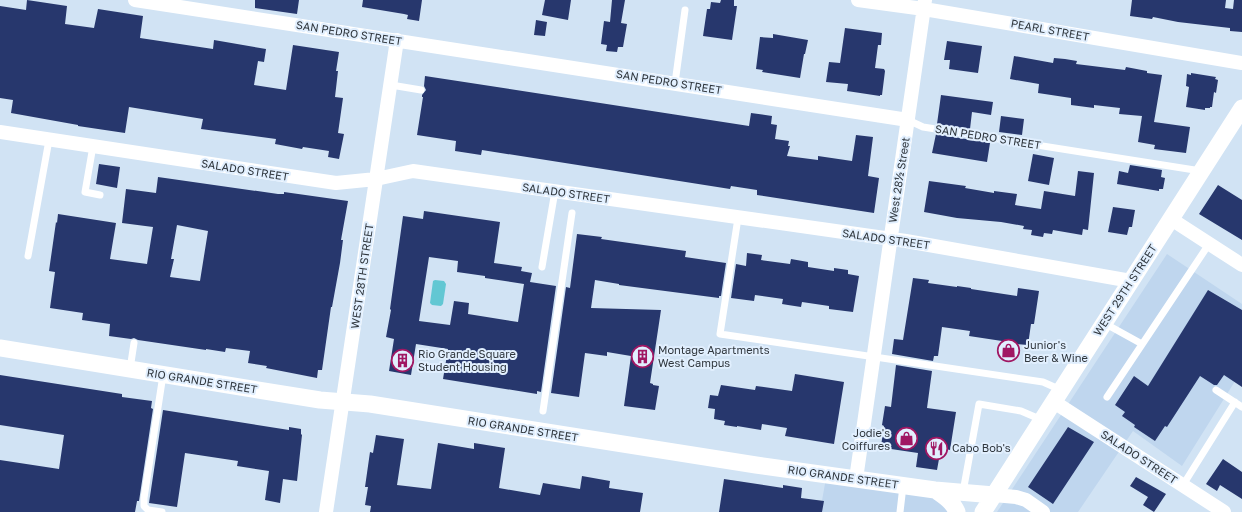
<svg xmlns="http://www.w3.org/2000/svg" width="1242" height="512" viewBox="0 0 1242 512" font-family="'Golos Text',sans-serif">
<rect width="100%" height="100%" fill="#d1e3f4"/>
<path fill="#bfd6ee" d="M1167,254L1242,304V370L1182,466L1133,431L1078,512H997Z
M826,478L955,500L947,512H820Z"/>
<path fill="#62c7d3" d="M435,280L444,281L446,284L443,304L441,306L432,305L430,303L433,281Z"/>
<path fill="#27376d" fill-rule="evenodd" d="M27,0L67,6L65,24L94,28L98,9L143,16L140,38L213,49L214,40L266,49L264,62L258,61L254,85L286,90L293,45L339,52L336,71H338L335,97L343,98L338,133L344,134L339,159L328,157L329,151L303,147L302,149L275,144L276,139L201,129L203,119L129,107L125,133L78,126V125L11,113L13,100L0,98V6L26,10Z
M255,0H299L297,14L255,8Z
M363,0H422L419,21L407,19L408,15L404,14L362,7Z
M545,0H571L568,20L542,15Z
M612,0H625L621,23L627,24L623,47H618L617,52L606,51L607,45L601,44L604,21L610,22Z
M721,0H734V6H737L732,40L703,36L707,9H710L711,2L720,3Z
M1132,0H1226L1225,8L1233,9L1234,0H1242V32L1230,31V28L1178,22L1153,17L1152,19L1130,16Z
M536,20L547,22L545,36L534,35Z
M845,28L882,33L881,45H878L875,68L884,69L885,71L882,95H880V96L847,91L848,84L826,82L829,62L840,63Z
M773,34L808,40L805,54H804L800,78L762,72L763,70L756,69L760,37L773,38Z
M947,41L982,46L978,73L949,69L950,60H944Z
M1014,56L1053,63L1054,58L1065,59L1077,61L1076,64L1125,70L1126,67L1147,71V73L1162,75L1154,122L1190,127L1186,153L1154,149L1155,145L1138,142L1142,116L1119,114L1120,108L1094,105V108L1071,105V98L1038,93L1039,84L1010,79Z
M1191,73L1216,77L1215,79L1218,80L1216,93L1214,92L1212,107H1210V108H1205V110L1186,107L1189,87L1186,86L1187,74L1191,75Z
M425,76L749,126L751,113L772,116L771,124L777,125L775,139L789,141L788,146H790L787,156L818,160V156L852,161L856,135L873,137L868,176L879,178L874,213L757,195V190L731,186L730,189L482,150L481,155L455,151L456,141L417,135L423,97H422V95L426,90L424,86Z
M941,95L993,102L991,115L972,112L970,129L937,124Z
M1001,116L1024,119L1022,135L999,132Z
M936,134L990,143L987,162L932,153Z
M1033,154L1054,158L1049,185L1028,181Z
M99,164L120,167L117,188L96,184Z
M1130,165L1162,170L1161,177L1165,178L1163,189H1159V191L1117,184L1119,171L1128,173Z
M1078,171L1094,173L1088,230L1083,229L1082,235L1053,230L1052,234L1044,233L1043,237L1031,235L1032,230L1023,229L1024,226L1001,222L957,218L924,212L929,181L966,186L965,188L994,193V191L1017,194L1015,205L1041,209L1044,191L1075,196Z
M158,177L278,194H284V192L348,201L341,240H343L340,263L332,307H331L322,370H318L317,378L266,368L267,366L248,363L250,351L226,348L225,352L206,349V350L138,340L134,338L131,339L109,336L110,324L82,320L83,313L50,308L55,272L49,271L56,222L57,223L58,214L116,223L110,259L147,264L153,227L122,223L126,189L156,193ZM177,225L208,231L200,281L170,277L174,259H171Z
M1218,185L1242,200V240L1199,214Z
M1113,207L1135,210L1132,227H1129L1127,235L1108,232Z
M424,211L500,222L494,263L522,267L521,271L532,273L530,282L556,286L541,392L537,391V394L443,379L448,349L416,344L411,375L389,371L394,339L386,337L391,310L390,309L403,216L423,219ZM429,257L458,261L457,272L485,276V278L524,284L518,322L468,314L469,303L454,301L450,325L419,321Z
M577,234L602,237L601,239L686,251L685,257L726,263L721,296H719V298L619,285V284L595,280L591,308L661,310L650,383L653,384V385L659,386L655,410L624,406L631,356L607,352V356L585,353L579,397L551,393L566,287L570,288Z
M747,253L762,255L761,260L790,264L791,259L808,262V267L834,271V268L848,270V274L859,276L853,312L829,309V306L802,302L801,307L788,305L782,304L783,299L755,295L754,301L731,298L736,264L746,266Z
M913,278L929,280L928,283L957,287V286L971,288V289L1017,296L1018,288L1039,291L1034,324H1031L1028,345L1016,344L1015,351L1001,349L1002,341L969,336L970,331L942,327L938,356H934L933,361L892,354L894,339L903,340Z
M1208,290L1242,310V387L1224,375L1217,385H1214L1200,376L1167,427L1165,426L1155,441L1134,427L1135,425L1122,416L1125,412L1115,405L1134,376L1148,386Z
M896,365L932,371L927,408L956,412L950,450L941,448L937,470L916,467L918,453L891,449V448L881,446L884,426L882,425L885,406L891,407Z
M795,374L844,382L834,444L785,436L787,428L762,424L761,430L737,426V427L724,425L725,421L714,419L715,409L708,408L710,395L718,396L721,385L755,390L756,386L792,391Z
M0,375L122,394V397L152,401L151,408L153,409L139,501H137L135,512H0V460L59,469L64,435L0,425Z
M163,410L289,430V427L301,429V434L302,435L297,481L283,479L280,503L265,500L269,471L237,466L238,461L185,453L177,507L149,503Z
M1068,427L1094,442L1053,504L1028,487Z
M376,435L404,439L397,485L431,489L438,443L474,449V443L505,448L499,488L540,495L543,483L580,489L582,476L610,481L609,488L643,493L640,512H370L371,506L365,505L368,487H365L370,452L373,453Z
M1223,459L1242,472V499L1220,485L1217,491L1206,484Z
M1136,477L1166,494L1154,512L1143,505L1148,497L1130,486Z
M724,479L783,488V485L802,488L801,498L824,501L822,512H719Z"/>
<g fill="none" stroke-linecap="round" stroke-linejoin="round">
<path stroke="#fff" stroke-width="7" d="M675,83L685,10
M391,85L421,90
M908,120L923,127L1201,171
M93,146L85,192L100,195
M738,218L720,334L1043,382L1061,390
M28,256L49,140
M542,267L555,191
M1104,323L1142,344
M130,369L134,343
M1216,390L1242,407
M1107,397L1209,244
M543,411L572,213
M1183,485L1235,402
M963,492L979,404L1021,411L1042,420
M162,512L148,510L144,506V498L163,375
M900,512L903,486"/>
<path stroke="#fff" stroke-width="14" d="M135,0L908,120
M858,0L924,9L1242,63
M0,132L336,183L376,179L413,171L906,241L1131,281
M1171,219L1242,265
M1054,402L1224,512
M856,479L925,0
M994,495L1016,497L1026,500L1043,512
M326,512L397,40"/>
<path stroke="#fff" stroke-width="17" d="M0,348L320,400L370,404L756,465L935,490L994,495
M935,490C944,496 953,502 957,512
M983,512L1242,108"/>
</g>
<defs>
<symbol id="shop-ring" viewBox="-11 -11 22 22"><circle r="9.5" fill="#e1effe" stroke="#a01763" stroke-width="1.5"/><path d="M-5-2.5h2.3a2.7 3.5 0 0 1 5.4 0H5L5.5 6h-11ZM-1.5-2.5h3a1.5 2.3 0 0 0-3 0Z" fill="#a01763"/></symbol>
<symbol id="building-ring" viewBox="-11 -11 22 22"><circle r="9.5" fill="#e1effe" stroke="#a01763" stroke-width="1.5"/><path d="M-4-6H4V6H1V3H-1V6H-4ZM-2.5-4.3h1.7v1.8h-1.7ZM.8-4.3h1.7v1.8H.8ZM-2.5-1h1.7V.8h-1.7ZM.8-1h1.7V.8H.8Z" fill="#a01763"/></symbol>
<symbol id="restaurant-ring" viewBox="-11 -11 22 22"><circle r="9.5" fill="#e1effe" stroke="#a01763" stroke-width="1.5"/><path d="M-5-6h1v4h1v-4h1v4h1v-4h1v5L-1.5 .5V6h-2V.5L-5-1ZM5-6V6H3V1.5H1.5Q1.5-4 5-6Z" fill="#a01763"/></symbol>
</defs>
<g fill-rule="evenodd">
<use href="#shop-ring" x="996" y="338" width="25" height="25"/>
<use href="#building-ring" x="630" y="344" width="25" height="25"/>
<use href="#building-ring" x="390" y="348" width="25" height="25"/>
<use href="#shop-ring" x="894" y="426" width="25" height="25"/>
<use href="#restaurant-ring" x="924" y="436" width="25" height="25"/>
</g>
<g text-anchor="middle" stroke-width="4" stroke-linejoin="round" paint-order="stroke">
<g font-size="11" fill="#30373e" stroke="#e1effe">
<text transform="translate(1050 30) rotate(10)" y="4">PEARL STREET</text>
<text transform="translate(349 33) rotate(9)" y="4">SAN PEDRO STREET</text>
<text transform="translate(669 82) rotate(9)" y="4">SAN PEDRO STREET</text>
<text transform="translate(988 137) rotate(9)" y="4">SAN PEDRO STREET</text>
<text transform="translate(245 170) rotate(9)" y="4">SALADO STREET</text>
<text transform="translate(899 180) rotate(-81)" y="4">West 28½ Street</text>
<text transform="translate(566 193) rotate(8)" y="4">SALADO STREET</text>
<text transform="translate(886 239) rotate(8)" y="4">SALADO STREET</text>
<text transform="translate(362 276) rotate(-82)" y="4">WEST 28TH STREET</text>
<text transform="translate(1125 290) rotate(-57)" y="4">WEST 29TH STREET</text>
<text transform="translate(202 381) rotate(9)" y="4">RIO GRANDE STREET</text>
<text transform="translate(523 429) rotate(9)" y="4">RIO GRANDE STREET</text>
<text transform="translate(1139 457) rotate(33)" y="4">SALADO STREET</text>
<text transform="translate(843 477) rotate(8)" y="4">RIO GRANDE STREET</text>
</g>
<g font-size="11" fill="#30373e" stroke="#e1effe" text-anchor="start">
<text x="1024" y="349">Junior's<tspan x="1024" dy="13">Beer &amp; Wine</tspan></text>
<text x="658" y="354">Montage Apartments<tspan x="658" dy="13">West Campus</tspan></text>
<text x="418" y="358">Rio Grande Square<tspan x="418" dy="13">Student Housing</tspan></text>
<text x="890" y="437" text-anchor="end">Jodie's<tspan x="890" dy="13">Coiffures</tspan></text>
<text x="952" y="452">Cabo Bob's</text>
</g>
</g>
</svg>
